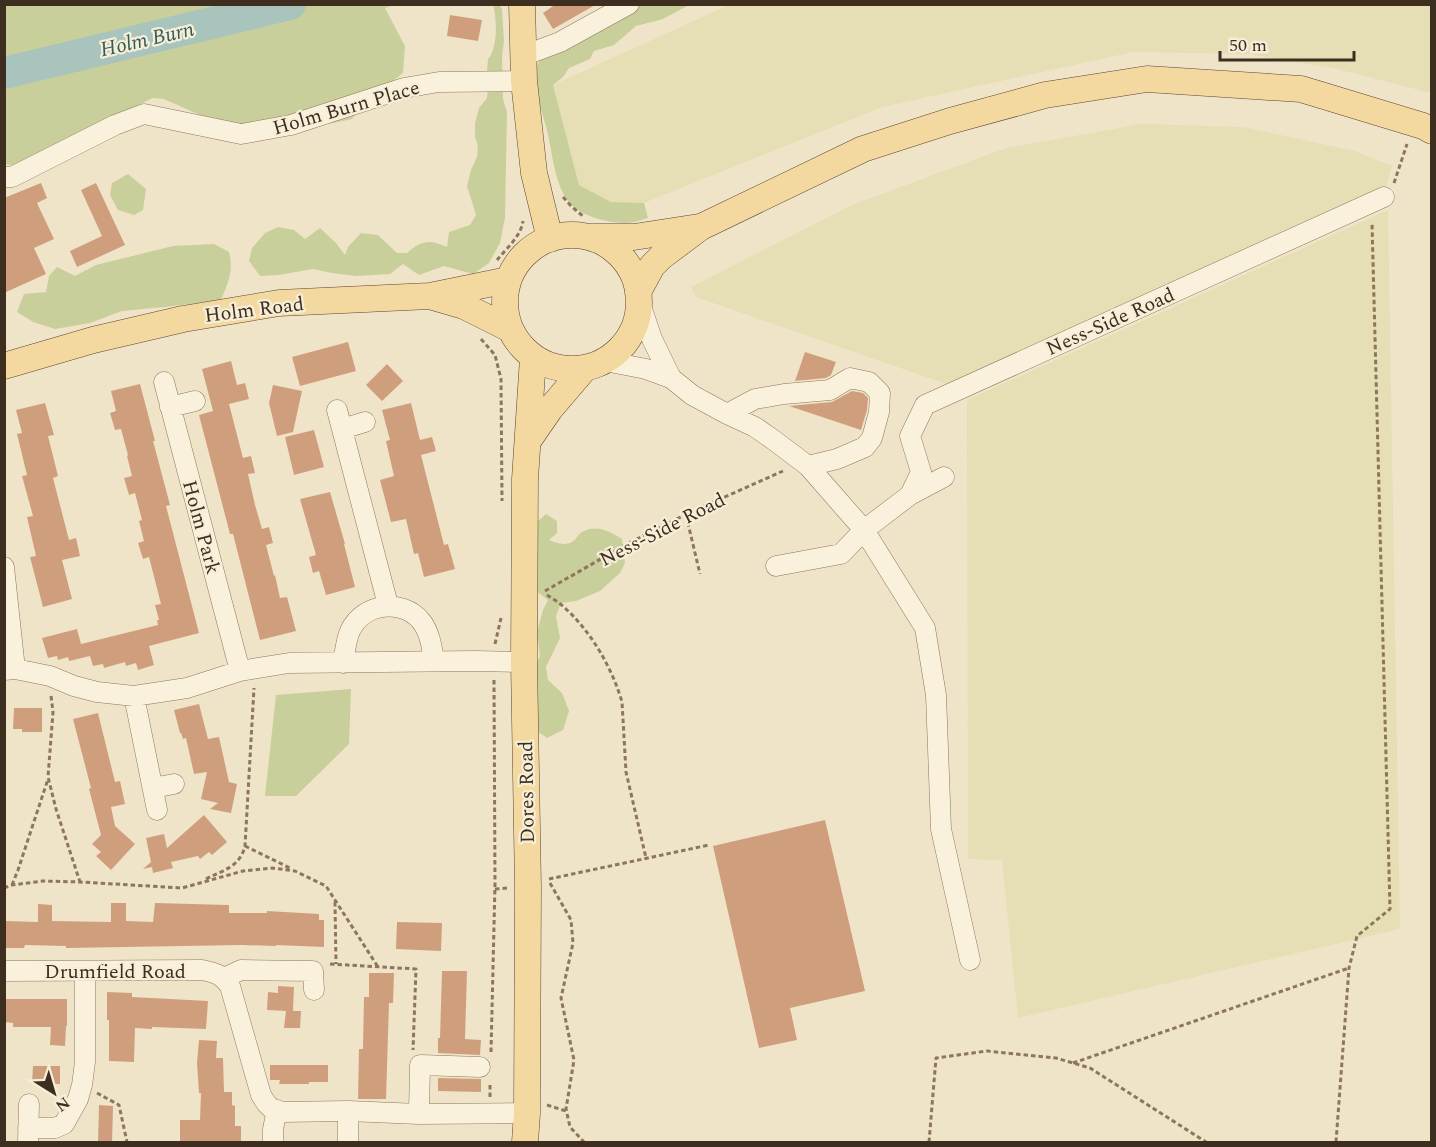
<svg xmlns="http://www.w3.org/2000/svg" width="1436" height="1147" viewBox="0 0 1436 1147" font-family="Spectral,serif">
<rect width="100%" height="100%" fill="#f0e4c8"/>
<path fill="#e6deb5" d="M729,5H1431V93L1337,69L1249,54L1133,52L882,107L644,203L611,202L579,185L553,85Z
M1142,124L1243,127L1355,151L1392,166L1384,192L952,386L696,297L691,287L852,205L1006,148Z
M1388,210L1400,929L1018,1018L1002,860L968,859L967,400Z"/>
<path fill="#c9cf9b" d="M4,5H393L385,8L405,46L403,73L365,103L352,119L333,123L310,118L256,130L213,121L164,99L153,98L70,137L16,166L5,164Z
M493,5H499L502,9L504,41L502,57L503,99L507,112L505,218L500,243L489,263L473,274L444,266L419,275L403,264L390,274L356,276L332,273L313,269L279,275L260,276L249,261L252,248L265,233L278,227L294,230L305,239L320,228L336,243L345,255L348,247L361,233L378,235L397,253H407C421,240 430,239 447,247L449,232L470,225L476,215L467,186L471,170L477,157L478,146L475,137V123L479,108L487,98L489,76L487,71L488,59C498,48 497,19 493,5Z
M602,5H689L663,19L636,26L614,45L594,51L590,59L569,68L563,77L553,85L579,185L611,202L644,203L648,218C641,220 633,223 626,223C605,223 576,215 565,197C553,176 552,149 546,126C543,117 533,81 534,73C535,71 541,57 541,56C545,51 554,46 559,42C574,31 588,20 602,7Z
M128,174L146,189L143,210L134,215L118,210L110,195L112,183Z
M214,244L229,252C234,271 228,283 221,300L165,307L122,311L90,323L55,329L33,322L17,312L24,294L46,292L49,276L57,267L75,276L96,265L173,246Z
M546,514L557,521V533L549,540C556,543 565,546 572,542C576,540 578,534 582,532C596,524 610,531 622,539L625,563L620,573L600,591L576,601L561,603L556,616L560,638L546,667L548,680L562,693L569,711L563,730L547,738L527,724L536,664L540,656L537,632L543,610L548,600L536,591V523Z
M351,689L349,744L296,796H265L276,695Z"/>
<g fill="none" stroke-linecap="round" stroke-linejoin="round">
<path stroke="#a9c4bc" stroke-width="32" d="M4,73L290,4"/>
</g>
<path fill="#cf9f7d" d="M556,4H597L553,29L543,13Z
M450,15L482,20L478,41L447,36Z
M41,183L47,198L37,203L54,239L34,248L46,274L4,293V198Z
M96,183L125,245L77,267L70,251L102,236L81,190Z
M348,342L356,371L300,386L292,357Z
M805,352L836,362L831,375L826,378L795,381Z
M231,361L237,385L245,383L249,399L229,404L243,458L251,456L255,473L248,474L255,505L262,529L269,527L273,543L266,545L274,576L275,575L280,598L287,597L296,631L260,640L233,534H230L199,415L213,411L202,369Z
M387,364L403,381L382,401L366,385Z
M140,384L155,441H153L170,505L166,506L199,633L149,646L154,665L138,670L136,663L126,666L125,662L104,668L103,664L93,666L90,656L69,661L68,657L58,660L57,656L48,658L42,638L77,629L81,644L158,625L157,620H159L155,605L161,604L149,557L143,559L138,543L144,541L139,521L142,520L135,493L129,495L124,478L132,476L127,456L128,455L121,429L115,430L110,413L116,411L111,391Z
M273,385L302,391L293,432L277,436L269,403Z
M852,391L863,393L868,398L867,410L861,430L789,406L832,402Z
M45,403L54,435L48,436L58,476L53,478L69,540L76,538L80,556L62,560L72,599L43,607L30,557L36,556L27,517L33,516L22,476L27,475L17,434L22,433L16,410Z
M411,403L420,440L432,437L436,451L421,455L444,545L448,544L455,569L424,577L418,553L414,554L406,519L391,522L380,480L394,476L386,441L390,440L382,410Z
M314,430L324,467L294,475L285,437Z
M330,492L345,544H344L355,587L326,595L319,571L313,573L309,557L316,555L300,499Z
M199,704L208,739L219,737L229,782L237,784L231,813L210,809L218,803L201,799L207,772L194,774L186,738L183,739L181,733H180L174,710Z
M14,708H42V732H22V729H13Z
M98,713L115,782L120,781L125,804L111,807L115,826L135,844L111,870L96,856L101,852L92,844L101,835L89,789L91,788L73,719Z
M204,815L227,842L212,855L209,852L200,859L198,856L171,862L173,868L153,873L152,867L143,869L151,862L146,838L164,834L167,848Z
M825,820L865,991L790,1008L797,1040L759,1048L713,846Z
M111,903H126V921L153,922L155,903L229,905V913H267V911L319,914V920H324V947L276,945V946L242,945L66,948V946L25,945L24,948H4V921L38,922V904L52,905V921L111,922Z
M397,922L442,923L441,951L396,949Z
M442,971H467L465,1039L481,1040L480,1055L438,1053V1038H440Z
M369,973H394L393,1003H389L386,1099H358L359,1049H363L364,997H369Z
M278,986L294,987L293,1011H301L300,1028H284L286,1011L267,1010L268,992L278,993Z
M107,992L132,993V997L208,1001L206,1029L152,1027V1029L135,1028L134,1062L109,1061V1020H107Z
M4,999H67V1026H66L65,1046L50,1045L51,1027H13V1023L4,1022Z
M199,1040L217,1041L216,1058H223L224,1092H232V1105L235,1106V1126H241V1143H180V1120H200L201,1093H199L197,1063Z
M270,1065H328V1082H309V1084H279L280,1080H270Z
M33,1066H60V1084L32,1083Z
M438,1078L481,1079V1092L438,1091Z
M99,1105L113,1106L112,1143H98Z"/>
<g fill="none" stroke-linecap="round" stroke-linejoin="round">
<defs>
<path id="minor" d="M523,56L560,42L629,4
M4,177H12L115,125L144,114L241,134L291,125L404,88L439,82L524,81
M639,300L652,339L671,378
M605,361L646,369L671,378L692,395L727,414L755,427L775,441L808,466L864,530L925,628L936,695L941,829L970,960
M164,382L240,671
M170,407L195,401
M337,410L388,605
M727,414L755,399L784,394L830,390L850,378L869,382L880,393L879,412L872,438L865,447L837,459L808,466
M342,429L365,422
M910,495L921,472L910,436L925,405L1384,197
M776,566L841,554L864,530L910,495L944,477
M4,567L15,669
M343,663C345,652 346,640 350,631C363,603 402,598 421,621C430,632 432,648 434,661
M4,670L15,669L50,676L74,686L97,692L134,696L187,688L240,671L289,663L475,661L524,662
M134,696L157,810
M153,788L174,784
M4,971L202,970C216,973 221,974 230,986L261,1095L266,1103L271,1108L282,1112L348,1111L419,1114L527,1113
M224,978L241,970L313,971L314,990
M419,1114L420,1065L480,1067
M28,1128H55L64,1124L78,1099L82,1085L85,1062V971
M28,1142L29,1104
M273,1142V1129L277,1110
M348,1142V1111"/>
<path id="major" d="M522,4L524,81L534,173L550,239
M505 302a67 67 0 1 1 134 0a67 67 0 1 1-134 0Z
M589,237H634L699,227
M638,292L652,266L661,257L701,227L863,149L950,121L1045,95L1147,79L1301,89L1423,126L1432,131
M433,297L464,306L510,329
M4,366L93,340L183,319L279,303L430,296L508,280
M528,441L550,409L585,368
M525,1142L527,1113L528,887L524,662L525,479L533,358"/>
</defs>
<use href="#minor" stroke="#8d765c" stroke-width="21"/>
<use href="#major" stroke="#5b4430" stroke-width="27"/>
<path stroke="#8d765c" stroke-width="3" stroke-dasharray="4.5 3" stroke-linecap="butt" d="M1394,183L1407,144
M563,197L571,206L584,217
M497,260C507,248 521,236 523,221
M481,339L495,355L501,379L502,501
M686,515L700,574
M545,591L627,544L691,512L783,471
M547,595C553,599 560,603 566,609C592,633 612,668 622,702L626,772L646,858
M495,644L501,618
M51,696L53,712L48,777L56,809L80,882
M245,846L292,869
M206,879C223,870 240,867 245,846L254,688
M549,879L709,845
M550,883L571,920L573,943L561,998L574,1060L566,1109L570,1127L584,1142
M12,885L18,870L48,779
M4,888L12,885L43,881L80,882L182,888L243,871L272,868L295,871L326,886L378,967
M495,889L508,888
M335,902L336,964
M330,964L416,969L413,1050
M491,1052L495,884L494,680
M1073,1063L1349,968
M97,1093L119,1105L127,1142
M490,1097V1082
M547,1105L566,1111
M929,1142L936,1058L987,1051L1056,1058L1090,1068L1206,1142
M1336,1142L1349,968L1357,936L1390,909L1372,223"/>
<use href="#minor" stroke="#faf1dc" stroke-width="20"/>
<use href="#major" stroke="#f3d9a0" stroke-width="26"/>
</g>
<g text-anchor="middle" stroke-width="4.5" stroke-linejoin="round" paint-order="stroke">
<g font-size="20" fill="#3d2e20" stroke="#f7eed8">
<text transform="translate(346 107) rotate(-16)" y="7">Holm Burn Place</text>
<text transform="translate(254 309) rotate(-7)" y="7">Holm Road</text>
<text transform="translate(1110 321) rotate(-24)" y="7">Ness-Side Road</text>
<text transform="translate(202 527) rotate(75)" y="7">Holm Park</text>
<text transform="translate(662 529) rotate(-27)" y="7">Ness-Side Road</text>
<text transform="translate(526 792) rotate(-91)" y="7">Dores Road</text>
<text x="115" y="978">Drumfield Road</text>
</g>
<g font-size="21" font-style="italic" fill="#2f5d5a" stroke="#f7eed8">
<text transform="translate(147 39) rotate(-13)" y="7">Holm Burn</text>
</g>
</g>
<rect width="1436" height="1147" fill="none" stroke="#3d2e20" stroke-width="12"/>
<g transform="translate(54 1093) rotate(143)" stroke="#f7eed8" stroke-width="4.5" paint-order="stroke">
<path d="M0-4.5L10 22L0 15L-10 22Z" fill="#3d2e20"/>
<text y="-9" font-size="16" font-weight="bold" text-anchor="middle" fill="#3d2e20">N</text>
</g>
<path d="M1220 51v9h134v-9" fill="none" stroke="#3d2e20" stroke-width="3"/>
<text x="1229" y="51" font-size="18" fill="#3d2e20" stroke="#f7eed8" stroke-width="4.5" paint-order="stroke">50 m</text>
</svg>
